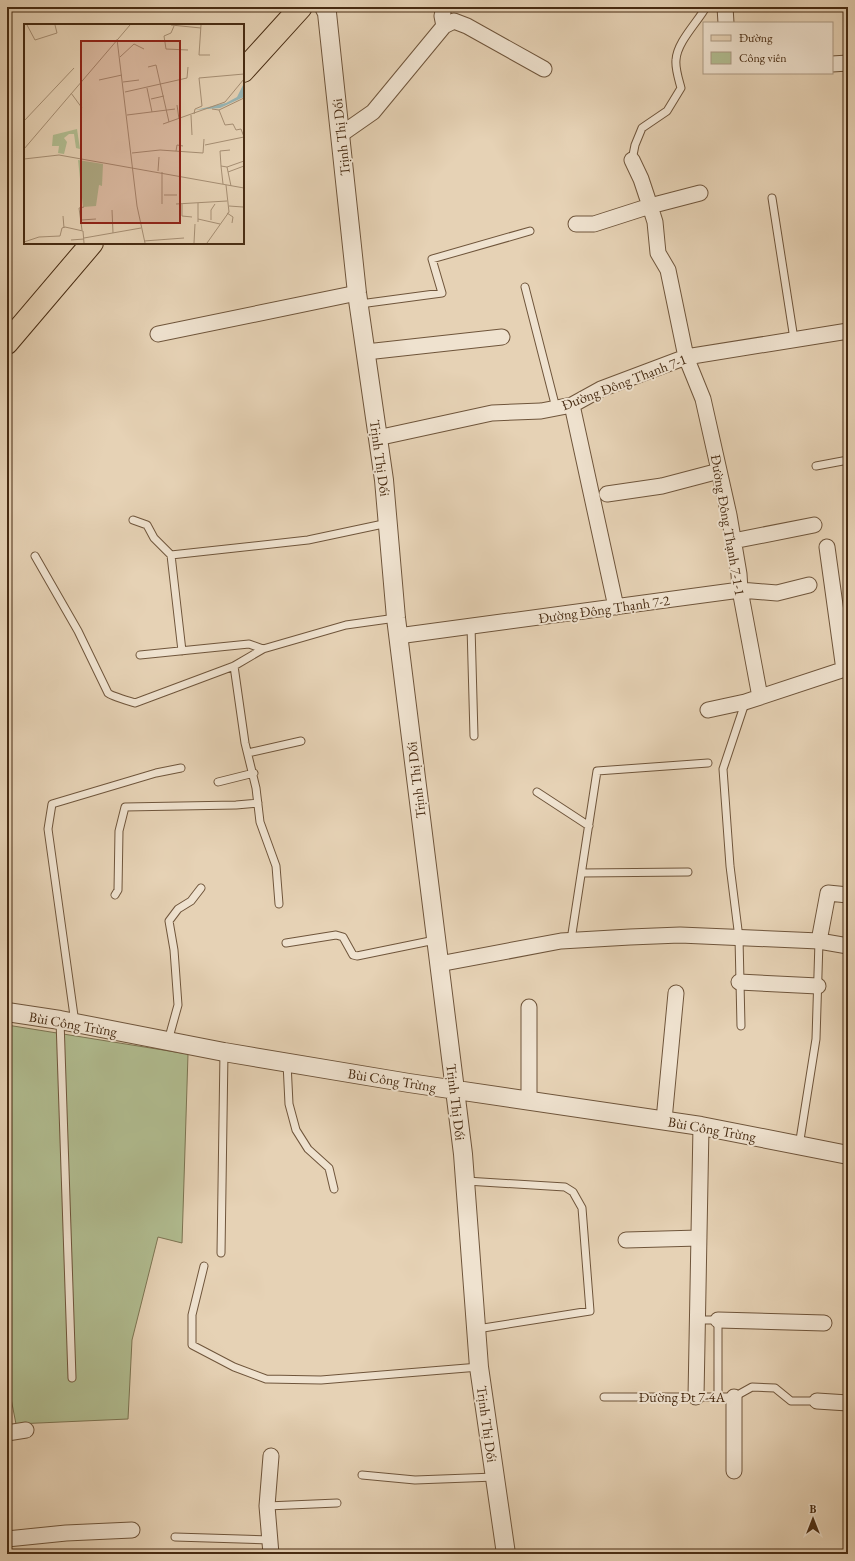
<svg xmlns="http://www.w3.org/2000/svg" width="855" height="1561" viewBox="0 0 855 1561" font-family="'EB Garamond',serif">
<rect width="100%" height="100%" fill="#e6d2b5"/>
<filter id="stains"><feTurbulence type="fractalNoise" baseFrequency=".005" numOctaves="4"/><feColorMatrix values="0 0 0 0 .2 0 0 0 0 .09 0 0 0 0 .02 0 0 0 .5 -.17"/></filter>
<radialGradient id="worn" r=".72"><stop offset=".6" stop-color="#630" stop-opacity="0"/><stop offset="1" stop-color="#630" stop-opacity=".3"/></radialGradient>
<path fill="#b1bd91" stroke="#7c7452" d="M7,1025L188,1054L182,1243L158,1237L132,1340L128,1419L16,1424L7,1378Z"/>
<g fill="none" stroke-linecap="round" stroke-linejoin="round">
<defs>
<path id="service" d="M632,160L635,145L642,128L667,111L681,88C679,80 675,69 676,60C677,42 697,23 706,7
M772,198L794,339
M525,287L556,408
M360,304L442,293L432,259L530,231
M816,466L848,460
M133,520L147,525L154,538L171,555L308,540L388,523
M171,555L182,651
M35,556L78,631L108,693C111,696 129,701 135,703L234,666L263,649L346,625L396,618
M471,626L474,736
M140,655L249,644L263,649
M234,666L245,743L256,788L260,822L276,866L279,904
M248,753L301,741
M218,782L254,773
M537,792L589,826
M582,873L688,872
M115,895L118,890L119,831L125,807L236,805L258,803
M571,940L597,771L708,763
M286,943L336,935L343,937L353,955L357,956L435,940
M60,1020L72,1378
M75,1023L48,829L52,804L156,773L181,768
M741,1026L739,938L730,866L723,769L745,703
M168,1041L178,1005L174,950L169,921L178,909L191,901L201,888
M287,1063L289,1104L296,1130L308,1149L329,1168L334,1189
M799,1146L816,1039L819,941
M466,1181L565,1187L573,1192L582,1208L590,1311L477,1329
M221,1253L224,1052
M204,1266L192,1315V1345L234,1367L266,1379L321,1380L479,1367
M698,1320H718V1397
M604,1397H734L752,1387L775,1388L791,1401H817
M362,1475L415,1480L495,1477
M267,1506L337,1503
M175,1537L270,1540"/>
<path id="minor" d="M444,7L442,16L444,26
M725,7L726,23
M832,64L848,63
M340,135L373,112L444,26L454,21L467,26L544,69
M632,160L641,179L650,206L700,193
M576,224H594L650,206L655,222L658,253L668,270L686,357L703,399L729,515L739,574L740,590L760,697
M158,334L357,293
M366,352L502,337
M572,405L616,607
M377,438L492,413L541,411L572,405L601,389L686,357L848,331
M607,494L662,486L719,471
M733,541L814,525
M827,547L844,670
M398,636L740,590L777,593L809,585
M708,710L745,702L848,668
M819,941L828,893L848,895
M439,964L561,941L630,937L680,935L819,941L848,946
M739,982L818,986
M529,1101V1007
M664,1120L676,993
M626,1240L699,1238
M718,1320L824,1323
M696,1397L701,1126
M734,1397V1471
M817,1401L848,1403
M7,1433L26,1430
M7,1539L66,1533L132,1530
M271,1554L267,1506L271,1456"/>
<path id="tertiary" d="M324,7L327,13L357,293L384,480L396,618L463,1154L479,1367L506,1554
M7,1012L60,1020L224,1052L409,1083L701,1126L848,1155"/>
<path id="primary" d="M243,71L301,7
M7,343L92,243"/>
</defs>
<use href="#service" stroke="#6f553b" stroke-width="9"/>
<use href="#minor" stroke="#6f553b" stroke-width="17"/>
<use href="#tertiary" stroke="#6f553b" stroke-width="20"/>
<use href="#primary" stroke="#472b12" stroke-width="24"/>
<use href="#service" stroke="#efe2cf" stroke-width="7"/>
<use href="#minor" stroke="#efe2cf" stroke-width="15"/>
<use href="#tertiary" stroke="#efe2cf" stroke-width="18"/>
<use href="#primary" stroke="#e6d2b5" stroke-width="22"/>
</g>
<g text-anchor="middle" stroke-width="4" stroke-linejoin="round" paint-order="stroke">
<g font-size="14" fill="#472b12" stroke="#efe2cf">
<text transform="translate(341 137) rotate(-96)" y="5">Trịnh Thị Dối</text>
<text transform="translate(624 382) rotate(-21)" y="5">Đường Đông Thạnh 7-1</text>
<text transform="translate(380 458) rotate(82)" y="5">Trịnh Thị Dối</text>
<text transform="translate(728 525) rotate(80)" y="5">Đường Đông Thạnh 7-1-1</text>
<text transform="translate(604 609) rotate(-8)" y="5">Đường Đông Thạnh 7-2</text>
<text transform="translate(416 780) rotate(-97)" y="5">Trịnh Thị Dối</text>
<text transform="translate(73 1024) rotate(10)" y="5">Bùi Công Trừng</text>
<text transform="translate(392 1080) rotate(9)" y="5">Bùi Công Trừng</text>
<text transform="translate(456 1102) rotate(83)" y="5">Trịnh Thị Dối</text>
<text transform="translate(712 1129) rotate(10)" y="5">Bùi Công Trừng</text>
<text x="682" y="1402">Đường Đt 7-4A</text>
<text transform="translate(487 1424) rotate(82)" y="5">Trịnh Thị Dối</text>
</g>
</g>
<g transform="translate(24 24)">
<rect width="220" height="220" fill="#e6d2b5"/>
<path d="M53,105L56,125L52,124L50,110H45L40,114L43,118L40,130L34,129L35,122H28L29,111ZM54,136L79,140L78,162L75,161L72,182L59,183Z" fill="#b1bd91"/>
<path d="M220,59V73L196,84L171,86L202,79L213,73Z" fill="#98b6b6"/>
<path fill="none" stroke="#a68f74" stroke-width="1" d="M3,1L11,16L33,9L31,1M147,1L177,4M177,1L175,31H186M150,2L147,9L140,12L142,25L164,26M93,15L113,182L121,219M96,33L110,20L120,25M124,43L132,41L145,98M75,56L98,51M99,58L115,56M123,64L128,88M101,68L163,54L164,43M47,69L58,84M127,75L140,72M153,81L155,95M195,86L220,74M170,90L171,85L178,82L175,54L220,50M103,91L151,85M167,91L168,111M0,97L50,44M139,100L201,78L220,55M181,121L220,113L217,105L212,106L209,100L201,101L195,86L188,85M0,125L106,1M206,126L196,127L197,142L203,143L207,162M152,127L153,121L159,122M108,129L136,126L179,129L180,115M0,135L35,131L220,164M197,142L199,160M203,143L220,137M134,147L135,133M204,148L220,142M140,171H153M138,180V148M152,180L203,177M158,180V192L168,193M205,182L219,183M88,186L89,209M203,189L209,193L208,199M39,192L40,204M174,195L196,200M57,196L72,195M187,196V186L191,180M174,198V179M58,206L55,184L60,183M60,214L117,204M47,216L60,215M120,217L160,214M0,218L15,213L36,212L38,204L41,203L59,207L60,219M170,219L171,200M183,219L205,188L202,161"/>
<path fill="#8f2418" fill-opacity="0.15" stroke="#8f2418" stroke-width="2" d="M57,17H156V199H57Z"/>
<rect width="220" height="220" fill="none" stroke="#472b12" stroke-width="2"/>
</g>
<rect width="855" height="1561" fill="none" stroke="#e6d2b5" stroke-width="24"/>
<rect x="8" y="8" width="839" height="1545" fill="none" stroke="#472b12" stroke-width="2"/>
<rect x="12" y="12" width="831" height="1537" fill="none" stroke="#472b12"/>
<rect x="703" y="22" width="130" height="52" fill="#efe2cf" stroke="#ac9983"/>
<rect x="711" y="35" width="20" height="6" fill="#e6d2b5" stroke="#ac9983"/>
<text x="739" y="42" font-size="12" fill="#472b12">Đường</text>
<rect x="711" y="52" width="20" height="12" fill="#b1bd91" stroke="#ac9983"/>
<text x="739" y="62" font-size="12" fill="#472b12">Công viên</text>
<g transform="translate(813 1519)" stroke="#efe2cf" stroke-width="3" paint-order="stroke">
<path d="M0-3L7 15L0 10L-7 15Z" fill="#472b12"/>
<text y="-6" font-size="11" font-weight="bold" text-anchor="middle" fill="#472b12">B</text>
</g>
<rect width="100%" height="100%" filter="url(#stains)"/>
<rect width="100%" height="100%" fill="url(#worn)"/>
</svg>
